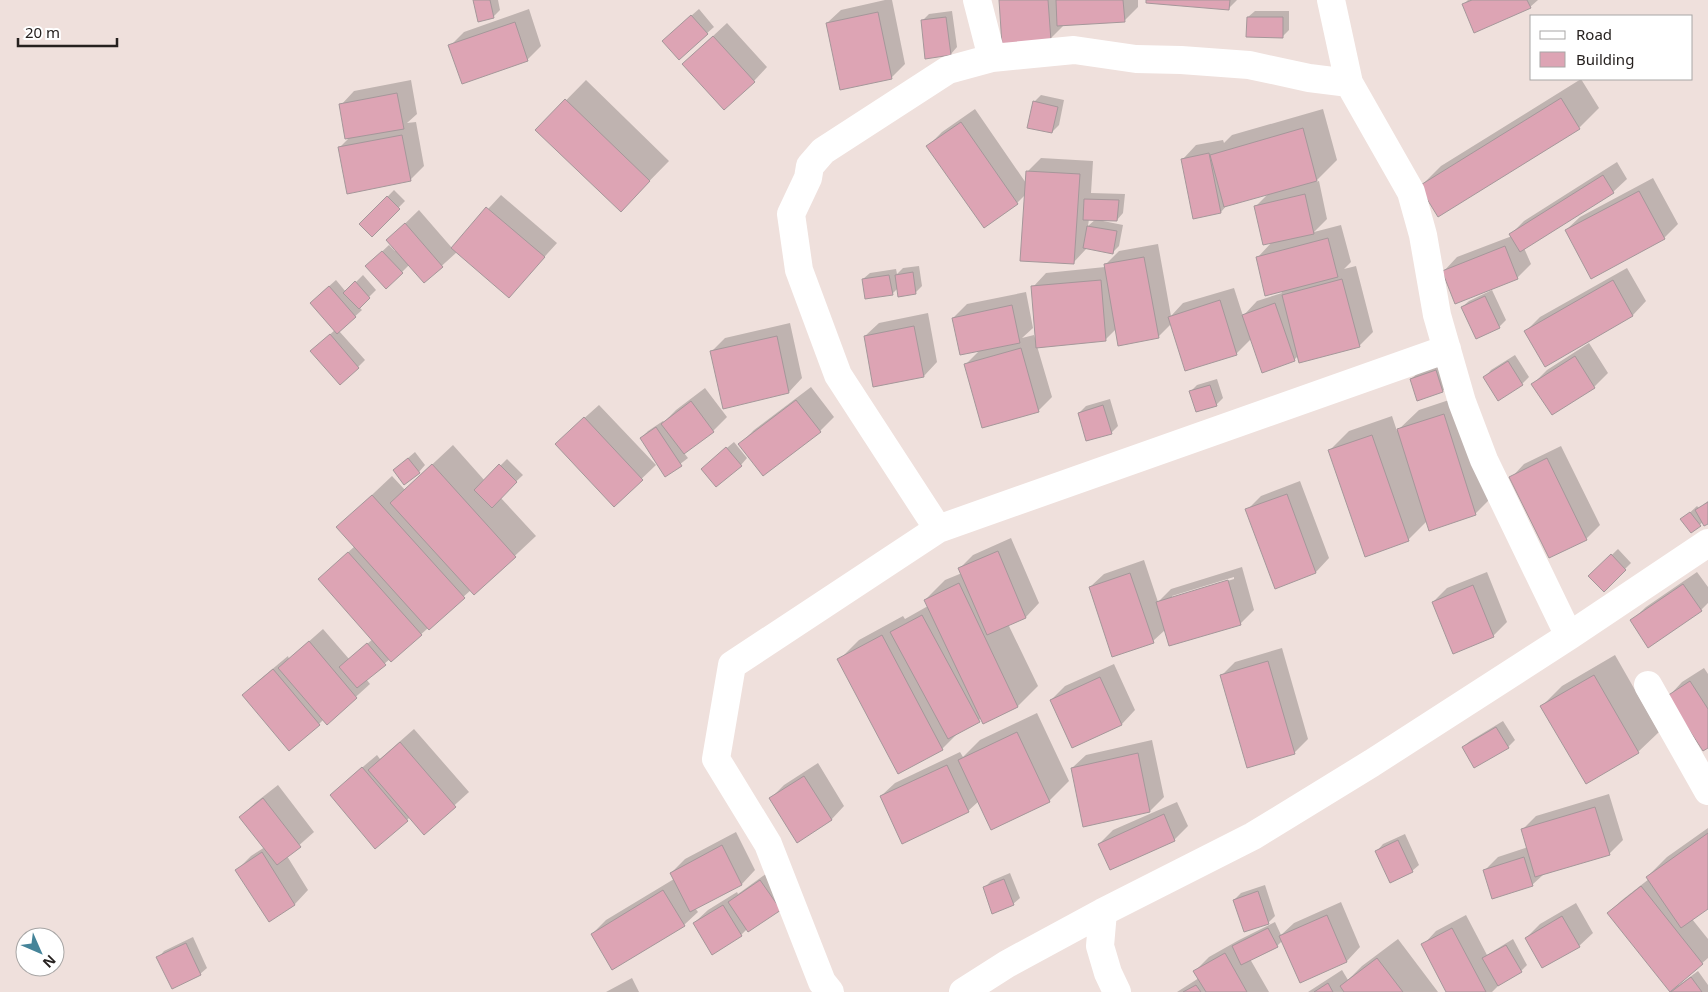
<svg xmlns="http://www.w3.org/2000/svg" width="1708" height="992" viewBox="0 0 1708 992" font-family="'Noto Sans',sans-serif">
<rect width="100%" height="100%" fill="#efe0dc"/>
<path fill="#0003" fill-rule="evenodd" d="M474,0H498L500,10L493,17Z
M885,0H892L905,64L891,78L827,23L841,10Z
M1000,0H1138V7L1124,21L1064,25L1050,39Z
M1148,0H1237L1228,9Z
M1468,0H1538L1530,7L1463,5Z
M529,9L541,46L527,60L450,46L464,32Z
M699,9L714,27L679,58L670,34Z
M952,11L957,47L951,54L922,21L929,14Z
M1255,11H1289V30L1282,37L1248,17Z
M727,23L767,67L754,81L698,50Z
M1581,79L1599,108L1579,128L1421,186L1441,166Z
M411,80L417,114L407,123L416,122L424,166L410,180L339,148L350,137L341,105L354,91Z
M586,80L669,161L621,210L537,130Z
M1041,95L1064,100L1059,125L1052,132L1034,102Z
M975,109L1026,183L1027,172L1041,158L1093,161L1091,193L1125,194L1123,213L1117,220L1103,219V221L1123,225L1119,246L1112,253L1087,248L1073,263L1026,194L1017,203L928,146L942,132ZM1089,219H1096L1088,226Z
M1323,109L1337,160L1315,182L1319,181L1327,219L1314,232L1341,225L1351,262L1344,269L1356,266L1373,332L1359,346L1298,356L1294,360L1252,338L1236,354L1171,324L1158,337L1116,329L1105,340L1037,346L1052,397L1038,411L966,364L980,350L953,318L967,304L1026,292L1033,328L1022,338L1034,335L1036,341L1033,287L1046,273L1105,267V265L1119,251L1158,244L1171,316L1183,303L1234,288L1243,316L1257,301L1282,293L1257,258L1273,241L1256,206L1268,194L1227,205L1221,212L1194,217L1183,159L1196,145L1223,140L1224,143L1232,135Z
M1617,162L1627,179L1613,192L1524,248L1531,264L1517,278L1444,271L1457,257L1512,236L1511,234L1524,221Z
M1653,178L1678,224L1664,238L1566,230L1580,217Z
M394,190L405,201L372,235L361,224Z
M501,195L557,243L509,296L457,252L424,282L409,265L402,272L373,260L389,245L395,251L396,250L388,240L419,210L452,248Z
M919,266L922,286L915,293L898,288L892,294L863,279L870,273L896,269L897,274L903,268Z
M1627,268L1646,301L1633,315L1545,365L1526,331L1540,317Z
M363,275L376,290L359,307L362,310L339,331L365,360L358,367L318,345L335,330L318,296L336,280L346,292Z
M1492,290L1506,320L1499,327L1462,307L1469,301Z
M928,313L937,362L924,376L865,336L879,323Z
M790,323L802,378L789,392L712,351L725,338Z
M1589,343L1608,373L1594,387L1533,384L1547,370Z
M1515,355L1529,377L1522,384L1485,377L1491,370Z
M1442,364L1449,384L1443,391L1418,399L1411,379L1418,373Z
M1217,379L1223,398L1216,405L1190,392L1197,385Z
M811,387L834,417L820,431L740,444L754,430Z
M705,388L727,417L713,431L684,453L688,458L666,475L641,438L648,431L663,421L664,422L676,410Z
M1464,395L1495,494L1475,514L1427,521L1408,540L1329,451L1349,431L1392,416L1397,431L1419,410Z
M1110,399L1118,426L1111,433L1079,413L1086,406Z
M599,405L656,465L614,505L571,430Z
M734,442L747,458L741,465L710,462Z
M453,445L485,481L507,459L523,475L500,497L536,536L474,594L471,590L392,660L390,659L366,679L370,684L327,723L324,719L319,724L244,695L258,681L288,656L289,659L323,629L349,659L373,639L333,566L355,546L338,527L392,476L405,490Z
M1561,446L1600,525L1586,539L1511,478L1524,464Z
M415,452L425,465L419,472L394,470Z
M1300,481L1329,558L1316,572L1275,587L1247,510L1261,496Z
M1708,501V523L1703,522L1691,532L1682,520L1697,506L1699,508Z
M1011,538L1039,603L1026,617L1008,624L1038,686L1018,706L984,722L982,718L959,732L942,749L839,660L859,640L903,616L905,619L928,606L925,600L945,580L962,573L960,568L973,555Z
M1618,549L1631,563L1604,590L1590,576Z
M1144,560L1158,602L1171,589L1242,567L1254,610L1240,624L1165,630L1153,641L1090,587L1104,574ZM1234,577V579L1172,598V596Z
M1487,572L1507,622L1493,636L1433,602L1447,588Z
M1697,572L1708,587V603L1701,610L1632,620L1646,607Z
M1282,648L1308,739L1294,753L1222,675L1235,662Z
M1615,655L1659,732L1638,752L1586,782L1542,706L1562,686Z
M1114,664L1135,710L1122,724L1051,700L1065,686Z
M1704,668L1708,674V746L1669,696L1682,682Z
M1037,713L1069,781L1049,801H979L968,811L881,796L895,783L960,752L963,757L980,740Z
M1503,721L1515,740L1508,747H1463L1470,741Z
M414,729L469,792L424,833L410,817L407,820L345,782L377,755L380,759Z
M1152,740L1164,797L1150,811L1084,825L1072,768L1086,755Z
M818,763L844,806L831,820L771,798L784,785Z
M278,785L314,832L287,856L308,890L295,904L269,920L237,870L251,856L265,847L241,817L255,803Z
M1609,794L1623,840L1609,854L1544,874L1532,885L1485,870L1498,857L1528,847L1523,829L1536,816Z
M1177,802L1188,826L1174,840L1111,869L1099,844L1113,830Z
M1708,828V908L1692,919L1708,939V958L1678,984L1679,985L1698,971L1708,985V992H1671L1608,913L1622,900L1649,879L1647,877L1667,857Z
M736,832L755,870L742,884L695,908L698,912L684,925L592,934L606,920L674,879L671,873L685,859Z
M1405,834L1419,865L1412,871L1377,851L1383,844Z
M774,868L794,896L747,929L741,935L712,953L694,923L708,910L737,892L738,894Z
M1010,873L1020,898L1013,904L984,888L991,881Z
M1265,885L1275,916L1268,923L1234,900L1241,893Z
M1341,902L1360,947L1347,961L1300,981L1282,941L1277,946L1250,959L1269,992H1177L1199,978L1195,971L1209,957L1239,940L1275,922L1281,935L1294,923Z
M1576,903L1593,933L1579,946L1526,938L1540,924Z
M1466,915L1487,955L1513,939L1527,965L1521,971L1502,982L1492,992H1447L1423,945L1436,931Z
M193,937L207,968L200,974L158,958L164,951Z
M1398,939L1438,992H1308L1342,970L1348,980L1362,966Z
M632,978L639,992H606Z"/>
<path fill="#dda4b4" stroke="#a5979a" d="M473,0H490L494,18L478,22Z
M999,0H1048L1051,41L1002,45Z
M1056,0H1123L1125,22L1057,26Z
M1146,0H1230L1229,10L1146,3Z
M1472,0H1527L1531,8L1474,33L1462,4Z
M878,12L892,79L840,90L826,23Z
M691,15L708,34L679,60L662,41Z
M946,17L951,55L925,59L921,20Z
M1247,17H1283V38L1246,37Z
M515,22L528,61L462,84L448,45Z
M713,36L755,82L724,110L682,64Z
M397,93L404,129L345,139L339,104Z
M1561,98L1580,129L1438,217L1419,186Z
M565,99L650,181L621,212L535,130Z
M1033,101L1058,107L1052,133L1027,128Z
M961,122L1018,204L984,228L926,146Z
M1303,128L1317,181L1224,207L1210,155Z
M402,135L411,181L347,194L338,147Z
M1209,153L1221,213L1193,219L1181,159Z
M1026,171L1080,174L1074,264L1020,261Z
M1603,175L1614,193L1520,252L1509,234Z
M1639,191L1665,239L1591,279L1565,230Z
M1305,194L1314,234L1263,245L1254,206Z
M387,196L400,209L372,237L359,224Z
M1084,199L1119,200L1117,221L1083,220Z
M486,207L545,257L509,298L451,248Z
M405,223L443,267L424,283L386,240Z
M1087,226L1117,231L1113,254L1083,248Z
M1328,238L1338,277L1265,296L1256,257Z
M1505,246L1518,279L1455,304L1442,271Z
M382,251L403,273L386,289L365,266Z
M1144,257L1159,338L1118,346L1104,264Z
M913,272L916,294L898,297L895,275Z
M889,275L893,295L865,299L862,279Z
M1342,279L1360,347L1299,363L1282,295Z
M1101,280L1106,341L1036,348L1031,286Z
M1613,280L1633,316L1545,367L1524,331Z
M355,281L370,298L359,309L343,293Z
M329,286L356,317L337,334L310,303Z
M1485,296L1500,328L1476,339L1461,307Z
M1220,300L1237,355L1185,371L1168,317Z
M1275,303L1295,361L1262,373L1242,315Z
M1012,305L1020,343L960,355L952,318Z
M914,326L924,377L873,387L864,336Z
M330,334L359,368L340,385L310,351Z
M777,336L789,393L723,409L710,351Z
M1021,348L1039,412L982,428L964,364Z
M1575,356L1595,388L1552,415L1531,384Z
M1508,361L1523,385L1498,401L1483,377Z
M1436,370L1443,392L1417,401L1410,379Z
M1210,385L1217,406L1196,412L1189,391Z
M796,400L821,432L763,476L738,444Z
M691,401L714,432L684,454L661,424Z
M1103,405L1112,434L1086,441L1078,413Z
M1444,414L1476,515L1429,531L1397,429Z
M584,417L643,480L614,507L555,444Z
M656,427L682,466L665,477L640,438Z
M1372,435L1409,541L1365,557L1328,450Z
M726,447L742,466L716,487L701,469Z
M408,458L420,473L404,485L393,470Z
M1547,458L1587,540L1549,558L1509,477Z
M432,464L516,557L474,595L390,503Z
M499,464L517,482L492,508L474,490Z
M1287,494L1316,573L1275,589L1245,509Z
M372,495L465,598L429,630L336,527Z
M1708,502V524L1704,526L1695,510Z
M1690,512L1701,526L1691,533L1680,519Z
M998,551L1026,618L987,635L958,568Z
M348,552L422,635L391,662L318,579Z
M1611,554L1626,570L1604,592L1588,576Z
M1130,573L1154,643L1112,657L1089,587Z
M1228,580L1241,625L1169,646L1156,602Z
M959,583L1018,707L983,724L924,600Z
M1683,584L1702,611L1648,648L1630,620Z
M1473,585L1494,637L1453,654L1432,602Z
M922,615L980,722L948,739L890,632Z
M882,635L943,750L898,774L837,659Z
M309,641L357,698L327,725L278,668Z
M367,643L386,665L357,688L339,667Z
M1268,661L1295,754L1247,768L1220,675Z
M273,669L320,725L289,751L242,695Z
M1594,675L1639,753L1586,784L1540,706Z
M1100,677L1122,725L1072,748L1050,700Z
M1690,681L1708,709V748L1703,751L1667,696Z
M1496,727L1509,748L1474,768L1462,747Z
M1017,732L1050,802L991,830L958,760Z
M400,742L456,807L424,835L368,770Z
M1138,753L1150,812L1083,827L1071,768Z
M947,765L969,812L902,844L880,796Z
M362,767L408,821L375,849L330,795Z
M804,776L832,820L797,843L769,798Z
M263,798L301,847L277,865L239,817Z
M1595,807L1610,855L1535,877L1521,829Z
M1164,814L1175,841L1110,870L1098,844Z
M1708,833V909L1681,928L1646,877Z
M1398,840L1413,872L1390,883L1375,851Z
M722,845L742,885L690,912L670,873Z
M262,852L295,905L269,922L235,870Z
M1524,857L1533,886L1492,899L1483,870Z
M1004,879L1014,905L992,914L983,887Z
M760,880L781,910L748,932L728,902Z
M1641,886L1703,964L1670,992L1607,913Z
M663,890L685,926L612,970L591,934Z
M1258,891L1269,924L1244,932L1233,900Z
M723,905L742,936L712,955L693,923Z
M1327,915L1347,962L1300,983L1279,936Z
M1562,916L1580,947L1542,968L1525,938Z
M1268,928L1278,947L1241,965L1232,946Z
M1452,928L1486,992H1446L1421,944Z
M186,943L201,975L172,989L156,957Z
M1506,945L1522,972L1498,986L1482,958Z
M1225,953L1247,992H1206L1193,971Z
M1377,958L1403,992H1344L1340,986Z
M1691,977L1702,992H1671Z
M1328,983L1333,992H1314Z
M1196,985L1201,992H1183Z"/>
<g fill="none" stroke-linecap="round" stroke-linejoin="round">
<path stroke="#fff" stroke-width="28" d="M977,0L992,58
M1331,0L1349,83L1411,192L1423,235L1437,315L1462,402L1484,460L1569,636
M938,529L1447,349
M1648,685L1708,791
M1103,912L1100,946L1108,973L1117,992
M830,992L822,982L768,844L716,759L732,665L938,529L838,375L799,270L791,214L808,178L810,166L823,151L948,70L992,58L1074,50L1136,59L1181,60L1249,65L1309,78L1349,83
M963,992L1007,964L1103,912L1253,836L1372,763L1569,636L1708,543"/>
</g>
<rect x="1530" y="15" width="162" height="65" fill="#ffffff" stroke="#a8a6a5"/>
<rect x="1540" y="31" width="25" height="8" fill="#ffffff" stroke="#a8a6a5"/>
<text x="1576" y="40" font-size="15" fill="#26211f">Road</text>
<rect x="1540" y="52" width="25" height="15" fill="#dda4b4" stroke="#a8a6a5"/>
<text x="1576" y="65" font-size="15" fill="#26211f">Building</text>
<g transform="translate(40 952) rotate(135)"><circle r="24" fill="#ffffff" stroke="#a8a6a5"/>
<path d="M0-4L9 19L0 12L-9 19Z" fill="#458499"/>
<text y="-8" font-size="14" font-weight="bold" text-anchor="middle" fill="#26211f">N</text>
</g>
<path d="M18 38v8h99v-8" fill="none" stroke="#26211f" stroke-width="2.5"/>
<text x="25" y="38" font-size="15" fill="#26211f" stroke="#ffffff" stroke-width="4" paint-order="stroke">20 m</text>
</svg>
